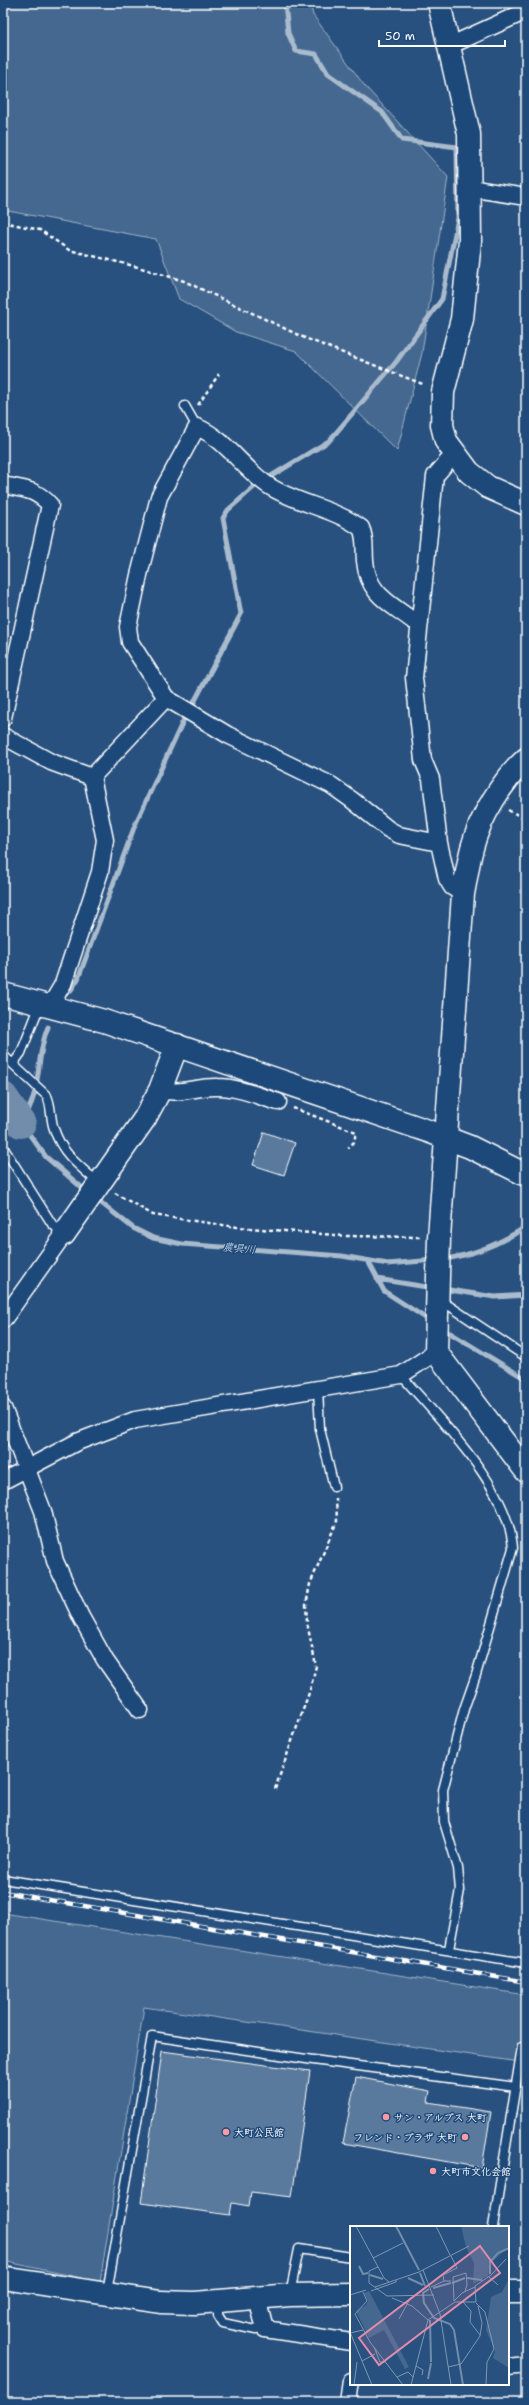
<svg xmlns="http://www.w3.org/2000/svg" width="529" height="2405" viewBox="0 0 529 2405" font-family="'Shantell Sans','Klee One',sans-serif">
<rect width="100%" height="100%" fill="#28517f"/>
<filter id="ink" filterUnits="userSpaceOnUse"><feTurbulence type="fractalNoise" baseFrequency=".025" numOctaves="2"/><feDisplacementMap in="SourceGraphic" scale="8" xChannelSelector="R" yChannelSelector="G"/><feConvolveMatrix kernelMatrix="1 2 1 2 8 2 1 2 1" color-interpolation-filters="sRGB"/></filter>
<g filter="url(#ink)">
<path fill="#446890" stroke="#a2b4c8" d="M3,3H310L313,15L364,85L448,177L422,353L397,451L296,351L236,332L179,299L156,239L3,210Z
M3,1913L526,1995V2063L144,2007L100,2282L3,2261Z"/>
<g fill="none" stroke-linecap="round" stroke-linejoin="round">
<path stroke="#aabbcd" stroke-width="5" d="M268,478L329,441L396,362L442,299L458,218L457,147L402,140L382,112L328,74L316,54L296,51L288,33L285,3
M192,706L241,614L223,518L228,510L254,487
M71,990L78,979L135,825L184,719
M48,1027C34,1060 44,1089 21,1123L46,1157L87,1192
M95,1198L133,1228L153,1238L182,1244L342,1256L388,1264L434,1260
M444,1259C475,1255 500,1243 526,1227
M368,1261L384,1291L424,1317
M377,1279L433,1288
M443,1289L495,1297L526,1295
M450,1333L526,1379"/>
<path stroke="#718dab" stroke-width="30" d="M3,1097L21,1123"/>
</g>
<path fill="#5a7a9d" stroke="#fff" d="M264,1132L295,1143L284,1175L253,1165Z
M162,2051L310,2071L292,2197L251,2192L249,2206L232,2203L230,2215L141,2203Z
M356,2077L430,2091L428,2102L491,2112L482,2168L343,2143Z"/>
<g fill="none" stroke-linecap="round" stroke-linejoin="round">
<defs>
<path id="lane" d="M185,406L197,427
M3,1055L47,1096C52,1107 50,1118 54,1129C62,1154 80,1167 99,1183
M13,1064L21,1053L40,1005
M3,1147L52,1224L64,1234
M438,1302L445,1303L526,1357
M401,1375C440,1421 508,1485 513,1548L476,1675L464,1709L443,1790L444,1822L458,1868L460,1890L449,1949
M318,1389L320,1429L334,1487
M3,1879L526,1963
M493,2227L522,2047
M107,2292L152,2036L313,2060L516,2087
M290,2294L299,2249L351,2257
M218,2302V2315L223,2323L256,2330L265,2329"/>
<path id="street" d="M449,46L526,11
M469,188L526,197
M456,456L447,462L435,476L414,678L423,760L431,779L439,843L447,879L452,887L463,894
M3,485C23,489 36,489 50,505L3,718
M420,623L412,620C388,602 368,594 365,561C364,550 366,538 361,528C334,508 297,504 269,486C243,469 226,439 197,427L159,497L139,575L128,627L130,642L166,698L228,735L331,785L352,800L388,829L399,835L439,843
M3,736L51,762L92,777L166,698
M50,1006L63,984L100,872L105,840L92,777
M160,1090C180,1095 197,1086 218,1087C238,1087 258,1096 278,1102
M3,1320L64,1234
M3,1408L43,1511L55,1561L81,1617L105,1660L140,1710
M3,1481L77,1442L135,1420L401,1375L436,1352
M260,2297V2310L265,2329L351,2342
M508,2367L526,2365
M348,2402L351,2381"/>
<path id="secondary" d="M439,3L469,134L470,241L462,319L443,392L442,425L446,441L469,472L488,487L526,504
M526,759C502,781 480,817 472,848C468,863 466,879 463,894L439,1238L436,1352L526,1471
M3,994L104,1021L428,1131L470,1147L526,1175
M64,1234L145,1118L160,1090L177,1045
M3,2278L160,2302L195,2303L290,2295L351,2294
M508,2292H526"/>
</defs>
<use href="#lane" stroke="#fff" stroke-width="11"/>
<use href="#street" stroke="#fff" stroke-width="19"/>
<use href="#secondary" stroke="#fff" stroke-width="25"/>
<path stroke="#fff" stroke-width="2.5" stroke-dasharray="4 3" stroke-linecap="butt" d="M3,222L40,230L69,250L138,267L184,281L305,338L425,385
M198,405L219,374
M508,810L526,819
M293,1108L356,1132L354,1142L348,1148
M115,1193L153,1215L237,1227L346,1236L421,1237
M275,1789L310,1690L316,1666L307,1623L306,1605L310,1584L337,1521L336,1498"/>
<use href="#lane" stroke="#1f4a7a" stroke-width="8"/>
<use href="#street" stroke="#1f4a7a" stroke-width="16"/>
<use href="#secondary" stroke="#1f4a7a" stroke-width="22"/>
<defs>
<path id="rail" d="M3,1892L526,1982"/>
</defs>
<use href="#rail" stroke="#fff" stroke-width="4.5"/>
<use href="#rail" stroke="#1f4a7a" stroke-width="3" stroke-dasharray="9" stroke-linecap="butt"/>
</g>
</g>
<g fill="#ff9aa2" stroke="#1f4a7a" stroke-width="1.5">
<circle cx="386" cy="2117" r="4"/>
<circle cx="226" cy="2132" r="4"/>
<circle cx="465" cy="2137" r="4"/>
<circle cx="433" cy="2171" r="4"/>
</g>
<g text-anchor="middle" stroke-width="3" stroke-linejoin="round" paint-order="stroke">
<g font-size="10" font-weight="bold" fill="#fff" stroke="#1f4a7a" text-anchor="start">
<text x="394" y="2121">サン・アルプス 大町</text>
<text x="234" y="2136">大町公民館</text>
<text x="457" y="2141" text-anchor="end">フレンド・プラザ 大町</text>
<text x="441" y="2175">大町市文化会館</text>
</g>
<g font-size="11" font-style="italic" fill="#d4dde6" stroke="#1f4a7a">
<text transform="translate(239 1248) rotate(5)" y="4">農具川</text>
</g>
</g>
<g transform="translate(350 2226)">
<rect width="159" height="159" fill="#28517f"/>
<path d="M111,0H159L158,21L141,37L138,50L123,58L124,37L116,21ZM159,53V142L143,132L145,125L136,104L141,71L152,66ZM19,65L59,141L55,143L34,104L19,112L6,85L16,79L18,75L14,67Z" fill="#446890"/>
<path fill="none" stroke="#718dab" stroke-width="2" d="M46,0L69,44M9,40L13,48L18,47M70,47L75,60M140,48V36L148,27L159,22M20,49L33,53M58,52L73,59M117,52L132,54M102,57L115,52M83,62L101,57M79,63L73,67L74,77L84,92L100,98L104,104L113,159M80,94L81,136M78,153L81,137"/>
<path fill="none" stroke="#7e97b2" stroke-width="1" d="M6,0L34,52L39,56M86,0L100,29M23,32L53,17M28,41L19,45V57L37,70L84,69M73,44L90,88L101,159M139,51L148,59M101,55H94L93,49L107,42L101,30M25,61L69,46L119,20M81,61L94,55M21,65L46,56V54M13,66L17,75L5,88L20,116L53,159M0,69L16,64M42,72L62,80L78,94M104,75L103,51L116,47L117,59L115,65M104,75L112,67L125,61M113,76L121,85L120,96L130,109M126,77L135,86L144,123L137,136L136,159M49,93L61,71M0,106L22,159M0,107L13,104M24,121L30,136H36M12,135L25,128M66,140L73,144L72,149M98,141L111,138L130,110L132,97L128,80M47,151L58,146L63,151M4,159L7,136M61,159L78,94L105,76H126L125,60L141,49L156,33"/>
<path fill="#e08cad" fill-opacity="0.15" stroke="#e08cad" stroke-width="2" d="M130,20L150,47L29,139L9,112Z"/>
<rect width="159" height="159" fill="none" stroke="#fff" stroke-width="2"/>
</g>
<rect width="529" height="2405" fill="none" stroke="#1f4a7a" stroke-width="16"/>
<rect x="8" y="8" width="513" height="2389" fill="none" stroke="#fff" stroke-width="1.5" filter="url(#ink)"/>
<path d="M379 40v6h126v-6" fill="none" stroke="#ffffff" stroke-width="2"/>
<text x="385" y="40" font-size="12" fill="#ffffff" stroke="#1f4a7a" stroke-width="3" paint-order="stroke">50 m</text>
</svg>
